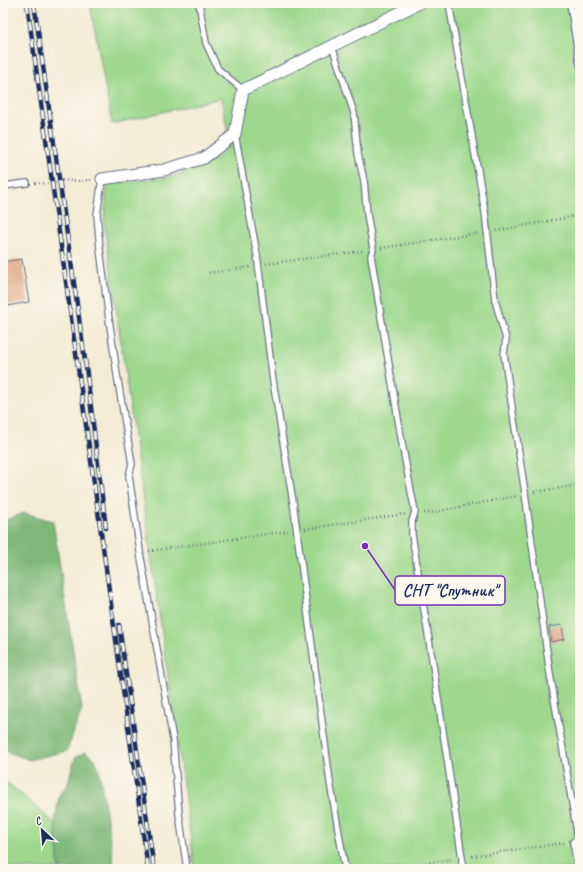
<svg xmlns="http://www.w3.org/2000/svg" width="583" height="872" viewBox="0 0 583 872" font-family="Caveat,sans-serif">
<rect width="100%" height="100%" fill="#fbf7ec"/>
<filter id="ink" filterUnits="userSpaceOnUse"><feTurbulence type="fractalNoise" baseFrequency=".025" numOctaves="2"/><feDisplacementMap in="SourceGraphic" scale="8" xChannelSelector="R" yChannelSelector="G"/><feConvolveMatrix kernelMatrix="1 2 1 2 8 2 1 2 1" color-interpolation-filters="sRGB"/></filter>
<filter id="wash" filterUnits="userSpaceOnUse"><feTurbulence type="fractalNoise" baseFrequency=".012" numOctaves="4" result="noise"/><feDisplacementMap in="SourceGraphic" scale="16" xChannelSelector="R" yChannelSelector="G"/><feGaussianBlur stdDeviation="0.9" result="paint"/><feColorMatrix in="noise" values="0 0 0 0 0 0 0 0 0 0 0 0 0 0 0 0 0 1.4 0 .05"/><feComposite in="paint" operator="in"/></filter>
<g filter="url(#wash)">
<rect width="100%" height="100%" fill="#f3ecd5"/>
<path fill="#9dd88c" stroke="#5c8475" d="M90,3H580V869H195L104,222L107,184L172,177L216,159L230,145L221,98L112,124Z
M3,781L9,784L55,823L59,869H3Z"/>
<path fill="#7eb878" stroke="#4c746b" d="M24,513L53,521L82,709L67,751L29,760L3,750V521Z
M85,752L95,759L99,770L115,869H59L55,823L59,795L67,786L75,758Z"/>
<g id="blocks">
<path fill="#dea280" d="M22,259L29,302L8,306L3,275V262Z
M562,625L564,639L551,642L549,627Z
M574,794H580V810H577Z"/>
</g>
</g>
<g filter="url(#ink)">
<use href="#blocks" fill-opacity="0" stroke="#677188" stroke-width="1"/>
<g fill="none" stroke-linecap="round" stroke-linejoin="round">
<defs>
<path id="lane" d="M199,3L206,43L218,69L243,90
M449,3L485,212L495,300L506,339L504,354L525,493L550,674L578,838L573,842L578,869
M570,3L580,65
M332,46L354,113L358,154L364,181L367,214L373,249L371,256L403,449L415,512L412,521V535L433,665L462,858V869
M235,134L257,255L273,381L293,502L330,782L345,869
M102,179L97,215L100,249L108,312L118,381L132,464L129,476L141,558L173,740L179,814L187,869
M3,186L27,183"/>
<path id="street" d="M102,179L164,170L204,158L235,134L243,90L419,3"/>
</defs>
<use href="#lane" stroke="#677188" stroke-width="8"/>
<use href="#street" stroke="#677188" stroke-width="13"/>
<path stroke="#677188" stroke-width="2.5" stroke-dasharray="1 3" stroke-linecap="butt" d="M35,183L52,184L59,180L76,181L91,180
M496,231L580,215
M381,248L479,233
M266,264L362,251
M209,273L250,267
M534,492L580,485
M424,513H429L517,496
M305,529L405,514
M149,551L288,531
M472,856L564,843
M382,869L453,859"/>
<use href="#lane" stroke="#fff" stroke-width="5.5"/>
<use href="#street" stroke="#fff" stroke-width="11"/>
<defs>
<path id="rail" d="M27,3L148,869
M34,3L86,367L106,528
M119,625L154,869"/>
</defs>
<use href="#rail" stroke="#1b2f5e" stroke-width="4.5"/>
<use href="#rail" stroke="#fbf7ec" stroke-width="3" stroke-dasharray="9" stroke-linecap="butt"/>
</g>
</g>
<path fill="none" stroke="#7b2cbf" stroke-width="1.5" d="M365 546L395 590"/>
<circle fill="#7b2cbf" stroke="#fbf7ec" stroke-width="1.5" cx="365" cy="546" r="4"/>
<rect fill="#fbf7ec" stroke="#7b2cbf" stroke-width="1.5" x="395" y="576" width="110" height="29" rx="4"/>
<g font-size="17" text-anchor="middle" font-weight="bold" fill="#1b2f5e">
<text x="450" y="596">СНТ "Спутник"</text>
</g>
<rect width="583" height="872" fill="none" stroke="#fbf7ec" stroke-width="16"/>
<g transform="translate(42 830) rotate(334)" stroke="#fbf7ec" stroke-width="3" paint-order="stroke">
<path d="M0-3L7 15L0 10L-7 15Z" fill="#1b2f5e"/>
<text y="-6" font-size="11" font-weight="bold" text-anchor="middle" fill="#1b2f5e">С</text>
</g>
</svg>
